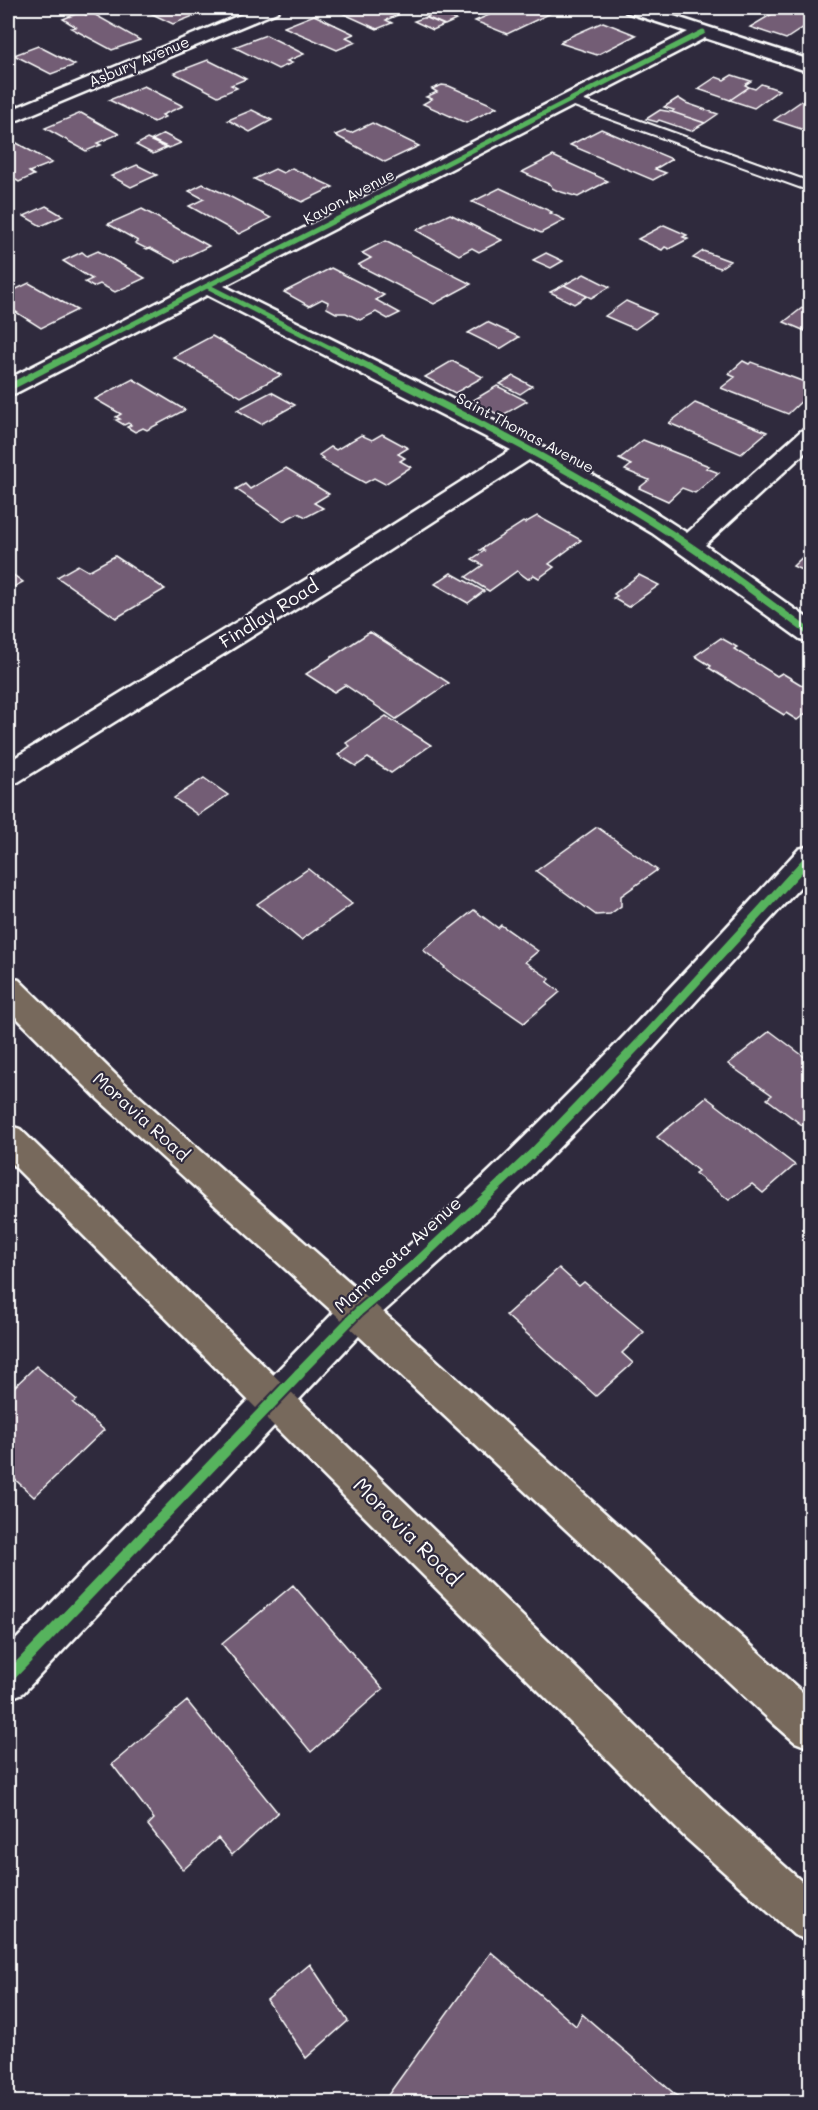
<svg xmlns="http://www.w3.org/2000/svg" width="818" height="2110" viewBox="0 0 818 2110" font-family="Mali,sans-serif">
<rect width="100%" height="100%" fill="#2f2a3d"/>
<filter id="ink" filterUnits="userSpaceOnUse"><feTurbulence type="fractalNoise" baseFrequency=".0167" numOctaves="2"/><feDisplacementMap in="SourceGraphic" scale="12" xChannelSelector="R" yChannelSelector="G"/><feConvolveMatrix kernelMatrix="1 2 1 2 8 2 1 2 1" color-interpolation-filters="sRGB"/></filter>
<g filter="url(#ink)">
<path fill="#735d74" stroke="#fff" stroke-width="1.5" d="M140,8H181L196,15L173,24Z
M331,8H385L400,14L386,20L392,23L377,29Z
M505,8H541L553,12L507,34L475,21Z
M782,8H795L810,13V23L786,39L750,27Z
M81,12L86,15L92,13L140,40L112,50L71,28L76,27L63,19Z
M437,12L456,20L445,25L426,17Z
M314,15L354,34L346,37L356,42L337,50L284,27Z
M423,18H427L444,25L433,30L414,21Z
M603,22L636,35L597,55L560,43L564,41L562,40Z
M266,35L304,54L287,61L292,63L278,69L234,47Z
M38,46L75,65L51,74L14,55Z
M208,60L246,79L231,85L237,88L218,96L174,73Z
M732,75L751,81L745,85L749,87L730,100L698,89L716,77L724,80Z
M761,84L779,90L754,108L730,100L749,87L755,89Z
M442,85L449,86L497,107L466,123L423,104L432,99L426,97L437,92L432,89Z
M144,86L183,106L162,115L165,117L154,122L109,100Z
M678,98L686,103L718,114L705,123L672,112L674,110L664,107Z
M806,98H810V132L774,120Z
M252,110L272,120L250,132L228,120Z
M660,110L672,112L705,123L691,131L659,120L657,122L646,119Z
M81,113L119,134L97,143L101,145L86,151L45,128Z
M372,123L419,146L385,162L335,135L345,131L351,133Z
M601,129L672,159L655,169L666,173L653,180L570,145Z
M164,134L181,143L169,148L152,140Z
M147,139L166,148L153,154L136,145Z
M15,142L52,163L29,172L34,175L19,182L8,175V145Z
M553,156L608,181L578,197L558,191L552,188L551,185L522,172Z
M137,165L157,175L131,187L111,176Z
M292,168L296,170L333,187L302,202L254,179L275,169L283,173Z
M203,184L225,194L271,218L239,234L189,206L204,199L189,191Z
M500,188L552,212L550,213L565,220L541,233L472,202Z
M46,206L63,216L41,226L24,216Z
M142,209L209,246L176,262L150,248L147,249L135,243L138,241L108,224Z
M450,214L502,240L479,252L472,248L459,255L416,230Z
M664,225L687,235L683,237L688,239L669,249L665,247L662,250L638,239Z
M385,241L471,284L434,304L358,265L371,258L362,253Z
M98,251L145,278L115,292L100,284L93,287L85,282L92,279L63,261L82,252L87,256Z
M703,251L730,261L720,268L693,258Z
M546,253L563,261L551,268L533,260Z
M331,268L384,295L376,300L400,313L388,319L376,312L360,320L346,313H336L327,308L328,302L322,299L309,306L284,292Z
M584,274L610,287L591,298L564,285Z
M29,283L73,308L77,310L41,328L8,307V293Z
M564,285L587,296L574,304L550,292Z
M626,301L656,314L635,329L605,316Z
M802,308L810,310V333L784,322Z
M487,322L519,337L500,349L468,333Z
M212,336L281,375L241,397L173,357Z
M452,361L483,377L455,393L425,377Z
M743,361L749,364L751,362L807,383L810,387V393L788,414L721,388L735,377L728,374Z
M513,376L532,386L520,394L500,384Z
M133,379L185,410L147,430L143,428L135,432L127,427L131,425L128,423L124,425L116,420L120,419L116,417L121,414L95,399Z
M497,386L527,401L501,416L472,401Z
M271,392L295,405L261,424L237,410Z
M695,403L767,432L741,454L669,423Z
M382,434L408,448L398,454L405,458L400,461L411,467L385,484L374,478L365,483L321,459L323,458L319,455L331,447L336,450L361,435L372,440Z
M643,440L709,466L706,468L719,473L695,493L682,488L668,501L639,488L649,480L625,470L631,465L619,459Z
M286,468L329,494L314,503L323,508L306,517L298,513L283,521L236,489L245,484L250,489Z
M537,516L581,540L549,564L554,567L539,578L534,575L528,579L517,571L489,591L466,577L483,565L472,559L484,551L480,550L523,522L525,523Z
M810,550V574L793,566Z
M115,556L165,589L116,618L57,577L78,565L88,571Z
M8,571L23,582L8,590Z
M451,573L484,591L468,603L435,584Z
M639,575L659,585L628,607L613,598L617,596L614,594Z
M370,632L449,683L396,719L345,685L334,692L306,674Z
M721,638L737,647L734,649L777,676L782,673L810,690V710L797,720L786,713L784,715L709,668L711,666L695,656Z
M386,716L431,745L391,773L368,758L356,766L338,755L350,746L346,743Z
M204,778L228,795L198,815L174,798Z
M597,827L657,870L621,896V906L610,914L596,915L536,871Z
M308,869L352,904L301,940L257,904Z
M474,910L498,928L501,925L538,951L525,962L550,979L547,982L560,992L524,1023L444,968L445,967L423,950Z
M770,1031L810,1061V1124L806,1121L802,1125L767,1099L772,1095L728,1064Z
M706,1097L795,1165L763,1193L752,1184L729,1200L695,1173L698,1171L657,1137Z
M559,1268L579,1286L584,1282L644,1332L622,1353L633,1363L596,1396L506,1315Z
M36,1366L77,1400L73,1403L104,1430L34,1497L8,1473V1393Z
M293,1585L383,1689L311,1752L222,1644Z
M187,1701L278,1813L232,1855L218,1838L183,1870L148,1825L154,1819L112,1764Z
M491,1952L576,2026L582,2014L684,2102H383Z
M310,1964L348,2021L306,2058L267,2000Z"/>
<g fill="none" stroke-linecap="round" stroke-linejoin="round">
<defs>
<path id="lane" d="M568,95L810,182V191L563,102L561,99Z"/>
<path id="street" d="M257,8H280L277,12L8,124V111Z
M623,8H649L810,60V72L705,38L224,286C380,364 541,437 687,533L801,431L810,429V448L705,545L810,620V642L800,639L652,533L529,460L346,578L18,782L8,785V762L328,566L511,450L207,295L16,393L8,395V379L688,32L626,12Z
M810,846V876L604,1102L491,1216L371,1323L358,1328L345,1323L340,1312L345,1301C510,1163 653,1007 799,849Z"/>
<path id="secondary" d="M358,1296L371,1301L376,1312L371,1323L23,1693L8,1699V1648L345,1301Z"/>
<path id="primary" d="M8,977L19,980L123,1082L371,1301L810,1699V1748L795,1742L773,1723L345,1323L99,1100L8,1009Z
M8,1125L20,1129L718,1806L810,1889V1941L794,1935L686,1838L8,1160Z"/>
</defs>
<use href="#lane" stroke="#fff" stroke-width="4"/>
<use href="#street" stroke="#fff" stroke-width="5"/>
<use href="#secondary" stroke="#fff" stroke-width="5"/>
<use href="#primary" stroke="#fff" stroke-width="5"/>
<use href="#lane" fill="#2f2a3d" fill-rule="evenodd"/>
<use href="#street" fill="#2f2a3d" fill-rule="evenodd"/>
<use href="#secondary" fill="#2f2a3d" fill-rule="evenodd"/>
<use href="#primary" fill="#77695c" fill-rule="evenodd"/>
<defs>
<path id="cycleway-far3" d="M209,287L336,351
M80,351L703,32"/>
<path id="cycleway-far2" d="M333,349C436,401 540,452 638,513C698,549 754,592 810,633
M8,388L83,349"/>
<path id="cycleway-far1" d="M298,1374L358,1312L419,1260L536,1150L648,1034L810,857"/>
<path id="cycleway" d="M8,1678L300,1373"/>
</defs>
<use href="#cycleway-far3" stroke="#2f2a3d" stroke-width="8"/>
<use href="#cycleway-far2" stroke="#2f2a3d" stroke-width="10"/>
<use href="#cycleway-far1" stroke="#2f2a3d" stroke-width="13"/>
<use href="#cycleway" stroke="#2f2a3d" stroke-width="15"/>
<use href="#cycleway-far3" stroke="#56b35d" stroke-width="5"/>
<use href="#cycleway-far2" stroke="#56b35d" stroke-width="7"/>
<use href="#cycleway-far1" stroke="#56b35d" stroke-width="9"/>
<use href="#cycleway" stroke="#56b35d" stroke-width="11"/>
</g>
</g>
<g text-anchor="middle" stroke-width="4.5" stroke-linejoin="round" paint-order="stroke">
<g font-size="15" fill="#fff" stroke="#2f2a3d">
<text transform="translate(139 62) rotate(-23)" y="5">Asbury Avenue</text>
<text transform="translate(349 197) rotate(-28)" y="5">Kavon Avenue</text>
<text transform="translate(525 433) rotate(28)" y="5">Saint Thomas Avenue</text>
</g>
<g font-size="18" fill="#fff" stroke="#2f2a3d">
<text transform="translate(269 614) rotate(-32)" y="6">Findlay Road</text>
<text transform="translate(141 1117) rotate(42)" y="6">Moravia Road</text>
<text transform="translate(398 1255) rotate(-42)" y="6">Mannasota Avenue</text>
</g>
<g font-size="21" fill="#fff" stroke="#2f2a3d">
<text transform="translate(407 1532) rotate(45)" y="7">Moravia Road</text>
</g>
</g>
<rect width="818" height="2110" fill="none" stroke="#2f2a3d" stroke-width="30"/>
<rect x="15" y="15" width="788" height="2080" fill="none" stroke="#fff" stroke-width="2" filter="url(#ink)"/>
</svg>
